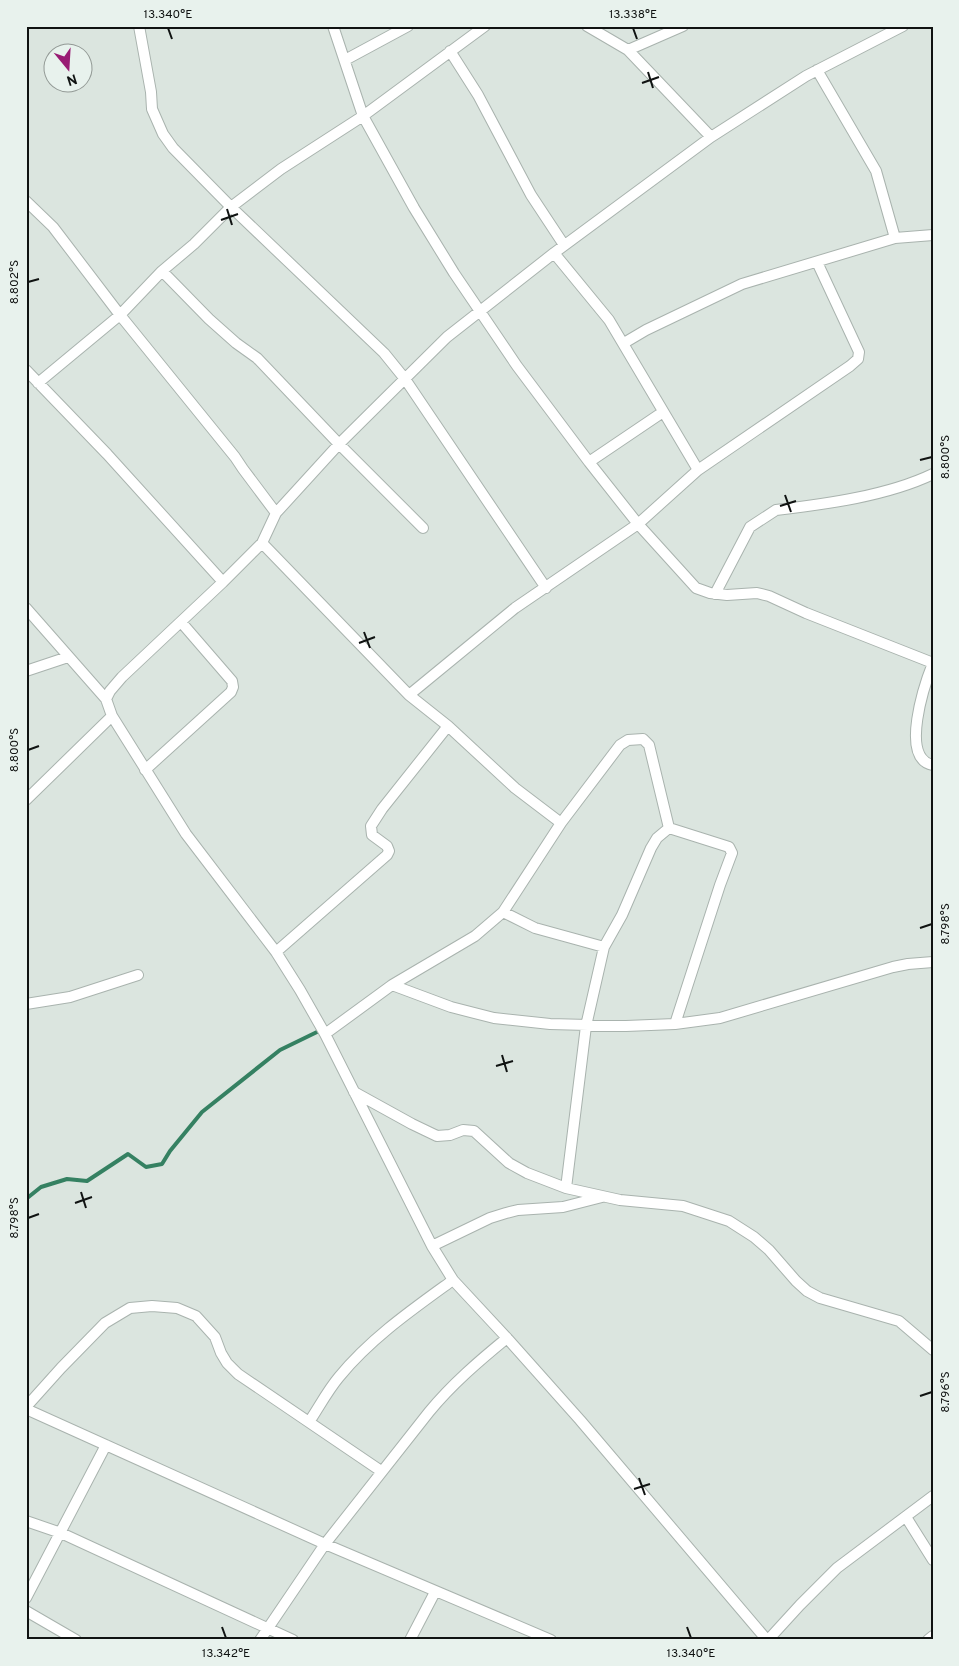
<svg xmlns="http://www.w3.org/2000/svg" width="959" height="1666" viewBox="0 0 959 1666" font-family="Overpass,sans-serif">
<rect width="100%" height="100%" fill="#dbe5df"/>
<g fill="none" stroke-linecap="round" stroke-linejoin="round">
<path stroke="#358162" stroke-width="4" d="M26,1199L41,1187L67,1179L87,1181L128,1154L146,1167L162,1164L170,1151L202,1112L280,1050L317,1032"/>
<defs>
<path id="street" d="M139,26L151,92L152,109L163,134L173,148L231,207L384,353L405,379L546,588
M333,26L363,116L414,208L454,273L517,366L589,462L638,524L696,588L710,593L727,595L757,593L769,596L806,613L933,663
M587,26L628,50L711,137
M628,50L683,26
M450,51L478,95L531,195L564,245
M345,60L408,26
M817,70L876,171L895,238
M26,201L53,227L120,315L235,457L243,469L276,513
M554,253L609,320L698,470
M162,271L209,319L236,343L257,358L339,444L423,528
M624,343L646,330L742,284L895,238L933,235
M26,370L107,454L223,582
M38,383L120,315L162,271L194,244L231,207L281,169L363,116L485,26
M589,462L663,412
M262,543L409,695L448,726L515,788L561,823
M715,594L750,527L776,510C826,504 887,496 933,474
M26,608L106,699
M933,663C925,683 899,759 933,765
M26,671L68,657
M409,695L515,608L638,524L698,470L850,366L858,359L859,352L817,262
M145,770L231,692L233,687L232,681L181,622
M26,800L112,716
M669,828L729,847L732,853L720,885L675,1024
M503,912L535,928L604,947
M276,952L387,855L389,851L387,846L372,835L371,826L382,809L448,726
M392,985L451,1007L494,1018L550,1024L626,1026L675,1024L720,1018L893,967L908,964L933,962
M26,1004L70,997L138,975
M325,1034L392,985L475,936L503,912L561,823L620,745L628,740L643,739L649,745L669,828
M354,1092L412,1124L437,1136L450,1135L463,1130L474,1131L509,1163L527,1173L566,1188L620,1200L683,1206L729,1221L754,1237L769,1250L796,1281L807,1291L820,1298L899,1321L933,1350
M566,1188L586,1026L604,947L622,915L651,848L657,838L669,828
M432,1246L490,1218L506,1213L518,1210L563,1207L602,1197
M26,1407L61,1368L105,1323L130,1308L152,1306L177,1308L196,1316L215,1337L221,1353L227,1363L238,1374L381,1471
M26,1409L325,1544L551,1640
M309,1422C319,1407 328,1390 339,1377C371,1338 413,1309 453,1280
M906,1517L933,1560
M26,1521L61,1533L293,1640
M26,1598L106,1445
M26,1611L76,1640
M260,1640L325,1544L429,1412C452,1384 479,1361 507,1338
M410,1640L435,1592
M767,1640L580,1420L507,1338L453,1280L432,1246L325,1034L300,990L276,952L186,834L112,716L106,699L110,691L122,677L223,582L262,543L276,513L339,444L447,337L554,253L711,137L806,76L903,26
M768,1640L800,1605L837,1568L933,1496
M928,1640L933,1636"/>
</defs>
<use href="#street" stroke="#a9b3ae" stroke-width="12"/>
<use href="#street" stroke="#fff" stroke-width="10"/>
</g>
<path fill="none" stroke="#101312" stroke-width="2" d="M168,28L172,39M633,28L637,39M648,72L653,88M642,83L659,77M227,209L232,225M221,220L238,214M28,282L39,279M920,460L932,457M785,495L791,512M780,506L796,501M364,632L370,648M359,643L375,637M28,750L39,746M920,928L932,924M502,1055L507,1072M496,1066L513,1061M81,1192L86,1208M75,1203L92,1197M28,1218L39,1214M920,1396L932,1392M639,1478L645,1495M634,1489L650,1484M222,1627L226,1638M687,1627L691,1638"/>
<rect width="959" height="1666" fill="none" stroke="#e8f2ed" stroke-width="55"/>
<g transform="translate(68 68) rotate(162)"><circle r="24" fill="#e8f2ed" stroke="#929995"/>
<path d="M0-4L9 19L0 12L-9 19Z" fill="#991c74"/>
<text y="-8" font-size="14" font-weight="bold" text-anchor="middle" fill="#101312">N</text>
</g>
<rect x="28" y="28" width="904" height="1610" fill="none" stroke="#101312" stroke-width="2"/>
<g font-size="12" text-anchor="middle" fill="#101312">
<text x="168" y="18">13.340°E</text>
<text x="633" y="18">13.338°E</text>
<text transform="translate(14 282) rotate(-90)" y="4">8.802°S</text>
<text transform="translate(945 457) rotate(-90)" y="4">8.800°S</text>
<text transform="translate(14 750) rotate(-90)" y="4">8.800°S</text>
<text transform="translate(945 924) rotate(-90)" y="4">8.798°S</text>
<text transform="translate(14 1218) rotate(-90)" y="4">8.798°S</text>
<text transform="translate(945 1392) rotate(-90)" y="4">8.796°S</text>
<text x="226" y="1657">13.342°E</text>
<text x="691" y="1657">13.340°E</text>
</g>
</svg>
